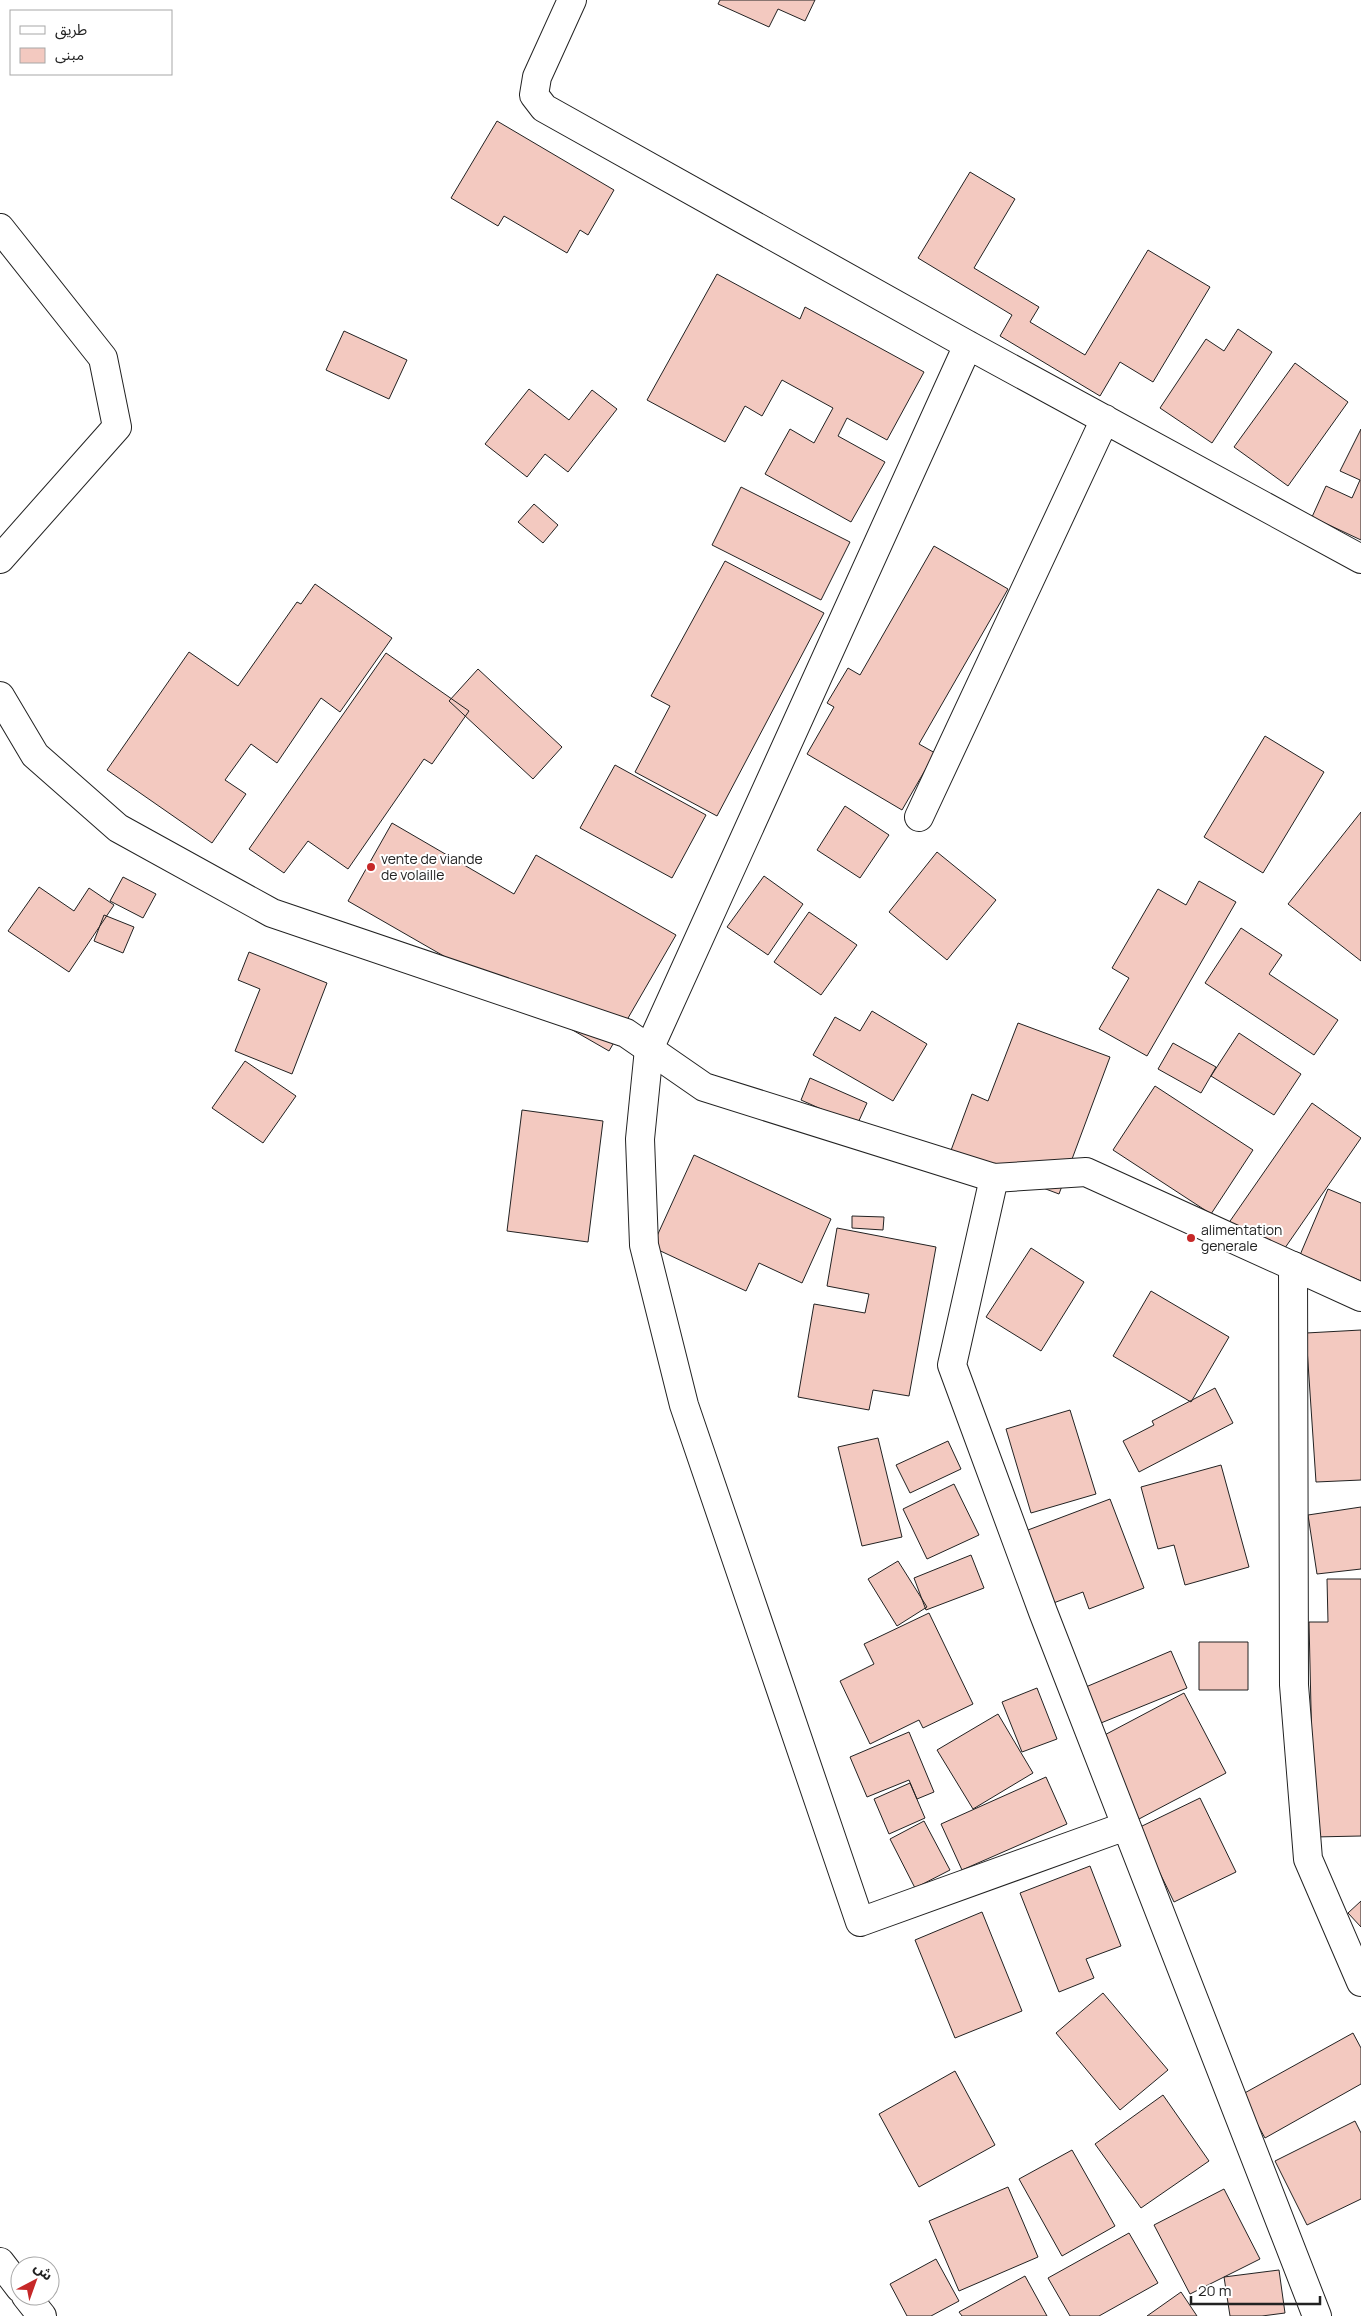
<svg xmlns="http://www.w3.org/2000/svg" width="1361" height="2316" viewBox="0 0 1361 2316" font-family="Manrope,'Noto Sans Arabic',sans-serif">
<rect width="100%" height="100%" fill="#fff"/>
<path fill="#f3c9c0" stroke="#222" d="M720,0H815L805,21L778,9L769,27L718,4Z
M497,121L614,190L588,235L580,230L567,253L504,216L498,226L451,198Z
M970,172L1015,199L974,268L1039,307L1030,322L1085,355L1148,250L1210,287L1153,382L1120,362L1100,396L1000,336L1012,315L918,258Z
M717,274L800,319L805,307L924,372L887,440L847,418L838,436L885,462L851,522L765,474L790,429L814,443L833,408L782,380L762,416L745,406L725,442L647,400Z
M1238,329L1272,352L1212,443L1160,408L1206,339L1224,351Z
M344,331L407,360L389,399L326,370Z
M1295,363L1348,402L1288,486L1234,447Z
M529,389L569,420L592,390L617,409L568,472L545,454L527,477L485,444Z
M1361,429V540L1312,517L1326,486L1352,498L1360,480L1340,471Z
M741,487L850,542L821,600L712,545Z
M534,504L558,525L543,543L518,522Z
M934,546L1008,589L919,744L935,753L902,810L807,754L834,707L827,703L848,668L860,675Z
M725,561L824,613L717,816L635,772L670,706L651,696Z
M315,584L392,638L340,712L321,698L277,763L251,744L225,780L246,794L212,843L107,770L189,652L238,686L297,602L301,604Z
M386,653L469,711L432,764L424,759L348,869L308,841L284,873L249,849Z
M478,669L562,747L533,779L449,701Z
M1265,736L1324,772L1263,873L1204,837Z
M615,765L706,815L672,878L580,828Z
M845,806L889,835L860,878L817,850Z
M1361,812V961L1288,904Z
M392,823L514,894L536,855L676,935L609,1051L348,901Z
M937,852L996,900L947,960L889,912Z
M764,876L803,904L768,955L727,927Z
M123,877L156,894L143,918L110,901Z
M1199,881L1236,902L1147,1056L1099,1029L1129,978L1112,968L1158,889L1186,905Z
M39,887L74,911L89,888L114,905L69,972L8,931Z
M809,912L857,945L821,995L774,962Z
M104,915L134,927L123,953L94,941Z
M1241,928L1282,955L1269,974L1338,1020L1314,1055L1205,983Z
M249,952L327,983L292,1074L235,1051L260,989L238,980Z
M872,1011L927,1044L893,1101L813,1055L835,1017L860,1031Z
M1018,1023L1110,1057L1059,1194L950,1153L972,1094L988,1101Z
M1239,1033L1301,1074L1274,1115L1211,1076Z
M1173,1043L1216,1067L1201,1093L1158,1069Z
M245,1061L296,1096L263,1143L212,1108Z
M810,1078L867,1103L857,1125L801,1100Z
M1155,1086L1253,1150L1211,1214L1113,1150Z
M1312,1103L1361,1138L1278,1258L1228,1224Z
M522,1110L603,1121L588,1242L507,1231Z
M694,1155L831,1219L802,1283L759,1263L746,1291L652,1247Z
M1328,1189L1361,1203V1281L1300,1255Z
M852,1216L884,1217L883,1230L852,1228Z
M837,1228L936,1247L909,1396L873,1390L869,1410L798,1397L814,1304L865,1313L869,1294L827,1286Z
M1031,1248L1084,1282L1041,1351L986,1317Z
M1151,1291L1229,1337L1191,1402L1113,1356Z
M1361,1330V1480L1316,1482L1306,1333Z
M1215,1388L1233,1423L1139,1472L1123,1441L1154,1425L1152,1421Z
M1070,1410L1096,1494L1031,1513L1006,1429Z
M878,1438L902,1537L862,1546L838,1447Z
M948,1441L961,1469L910,1493L896,1465Z
M1221,1465L1249,1567L1185,1585L1174,1545L1158,1549L1141,1487Z
M954,1484L979,1535L927,1559L903,1509Z
M1110,1499L1144,1588L1089,1609L1083,1592L1048,1605L1020,1533Z
M1361,1507V1569L1317,1574L1308,1515Z
M971,1555L984,1588L926,1610L914,1578Z
M898,1561L927,1607L897,1626L868,1579Z
M1327,1579H1361V1836L1314,1837L1309,1622H1328Z
M929,1613L973,1704L923,1728L919,1720L870,1744L840,1681L874,1664L864,1644Z
M1199,1642H1248V1690H1199Z
M1171,1651L1187,1688L1096,1725L1081,1689Z
M1037,1688L1057,1739L1022,1752L1002,1702Z
M1184,1693L1226,1773L1139,1819L1097,1739Z
M998,1714L1033,1773L973,1809L937,1750Z
M909,1732L934,1792L917,1799L909,1780L867,1797L850,1757Z
M1046,1777L1067,1824L962,1870L941,1824Z
M910,1783L925,1818L889,1834L874,1799Z
M1200,1798L1236,1872L1174,1902L1138,1828Z
M924,1821L950,1870L915,1888L890,1839Z
M1090,1866L1121,1946L1086,1959L1094,1978L1059,1992L1020,1893Z
M1361,1901V1927L1348,1913Z
M982,1912L1022,2011L955,2038L915,1940Z
M1103,1993L1168,2070L1120,2110L1056,2033Z
M1353,2033L1361,2048V2084L1265,2138L1241,2095Z
M955,2071L995,2145L919,2187L879,2114Z
M1163,2095L1209,2161L1141,2208L1095,2144Z
M1355,2121L1361,2133V2199L1307,2225L1275,2161Z
M1072,2150L1115,2226L1062,2256L1019,2179Z
M1008,2187L1038,2257L959,2291L929,2221Z
M1224,2189L1260,2259L1190,2294L1154,2225Z
M1129,2233L1158,2283L1099,2316H1070L1048,2278Z
M936,2259L959,2301L931,2316H907L890,2284Z
M1279,2270L1285,2313L1262,2316H1230L1224,2277Z
M1025,2276L1047,2316H962L959,2312Z
M1181,2292L1197,2316H1147Z"/>
<g fill="none" stroke-linecap="round" stroke-linejoin="round">
<defs>
<path id="minor" d="M572,0L537,77L534,95L544,108L968,345L1361,559
M968,345L649,1049L640,1139L644,1245L684,1405L860,1922L1126,1826
M919,817L1105,419
M994,1178L952,1365L1043,1612L1317,2316
M1293,1266L1294,1685L1308,1859L1361,1982
M0,2262L20,2288
M26,2296L42,2316"/>
<path id="tertiary" d="M0,228L103,358L117,427L0,559
M0,696L35,755L118,828L272,913L626,1033L704,1087L994,1178L1086,1172L1361,1297"/>
</defs>
<use href="#minor" stroke="#222" stroke-width="30"/>
<use href="#tertiary" stroke="#222" stroke-width="30"/>
<use href="#minor" stroke="#fff" stroke-width="28"/>
<use href="#tertiary" stroke="#fff" stroke-width="28"/>
</g>
<g fill="#c62828" stroke="#fff" stroke-width="2">
<circle cx="371" cy="867" r="5"/>
<circle cx="1191" cy="1238" r="5"/>
</g>
<g text-anchor="middle" stroke-width="4" stroke-linejoin="round" paint-order="stroke">
<g font-size="14" fill="#222" stroke="#fff" text-anchor="start">
<text x="381" y="864">vente de viande<tspan x="381" dy="16">de volaille</tspan></text>
<text x="1201" y="1235">alimentation<tspan x="1201" dy="16">generale</tspan></text>
</g>
</g>
<rect x="10" y="10" width="162" height="65" fill="#ffffff" stroke="#a7a7a7"/>
<rect x="20" y="26" width="25" height="8" fill="#ffffff" stroke="#a7a7a7"/>
<text x="55" y="35" font-size="15" fill="#222222">طريق</text>
<rect x="20" y="48" width="25" height="15" fill="#f3c9c0" stroke="#a7a7a7"/>
<text x="55" y="60" font-size="15" fill="#222222">مبنى</text>
<g transform="translate(35 2281) rotate(41)"><circle r="24" fill="#ffffff" stroke="#a7a7a7"/>
<path d="M0-4L9 19L0 12L-9 19Z" fill="#c62828"/>
<text y="-8" font-size="14" font-weight="bold" text-anchor="middle" fill="#222222">ش</text>
</g>
<path d="M1191 2296v8h129v-8" fill="none" stroke="#222222" stroke-width="2.5"/>
<text x="1198" y="2296" font-size="15" fill="#222222" stroke="#ffffff" stroke-width="4" paint-order="stroke">20 m</text>
</svg>
